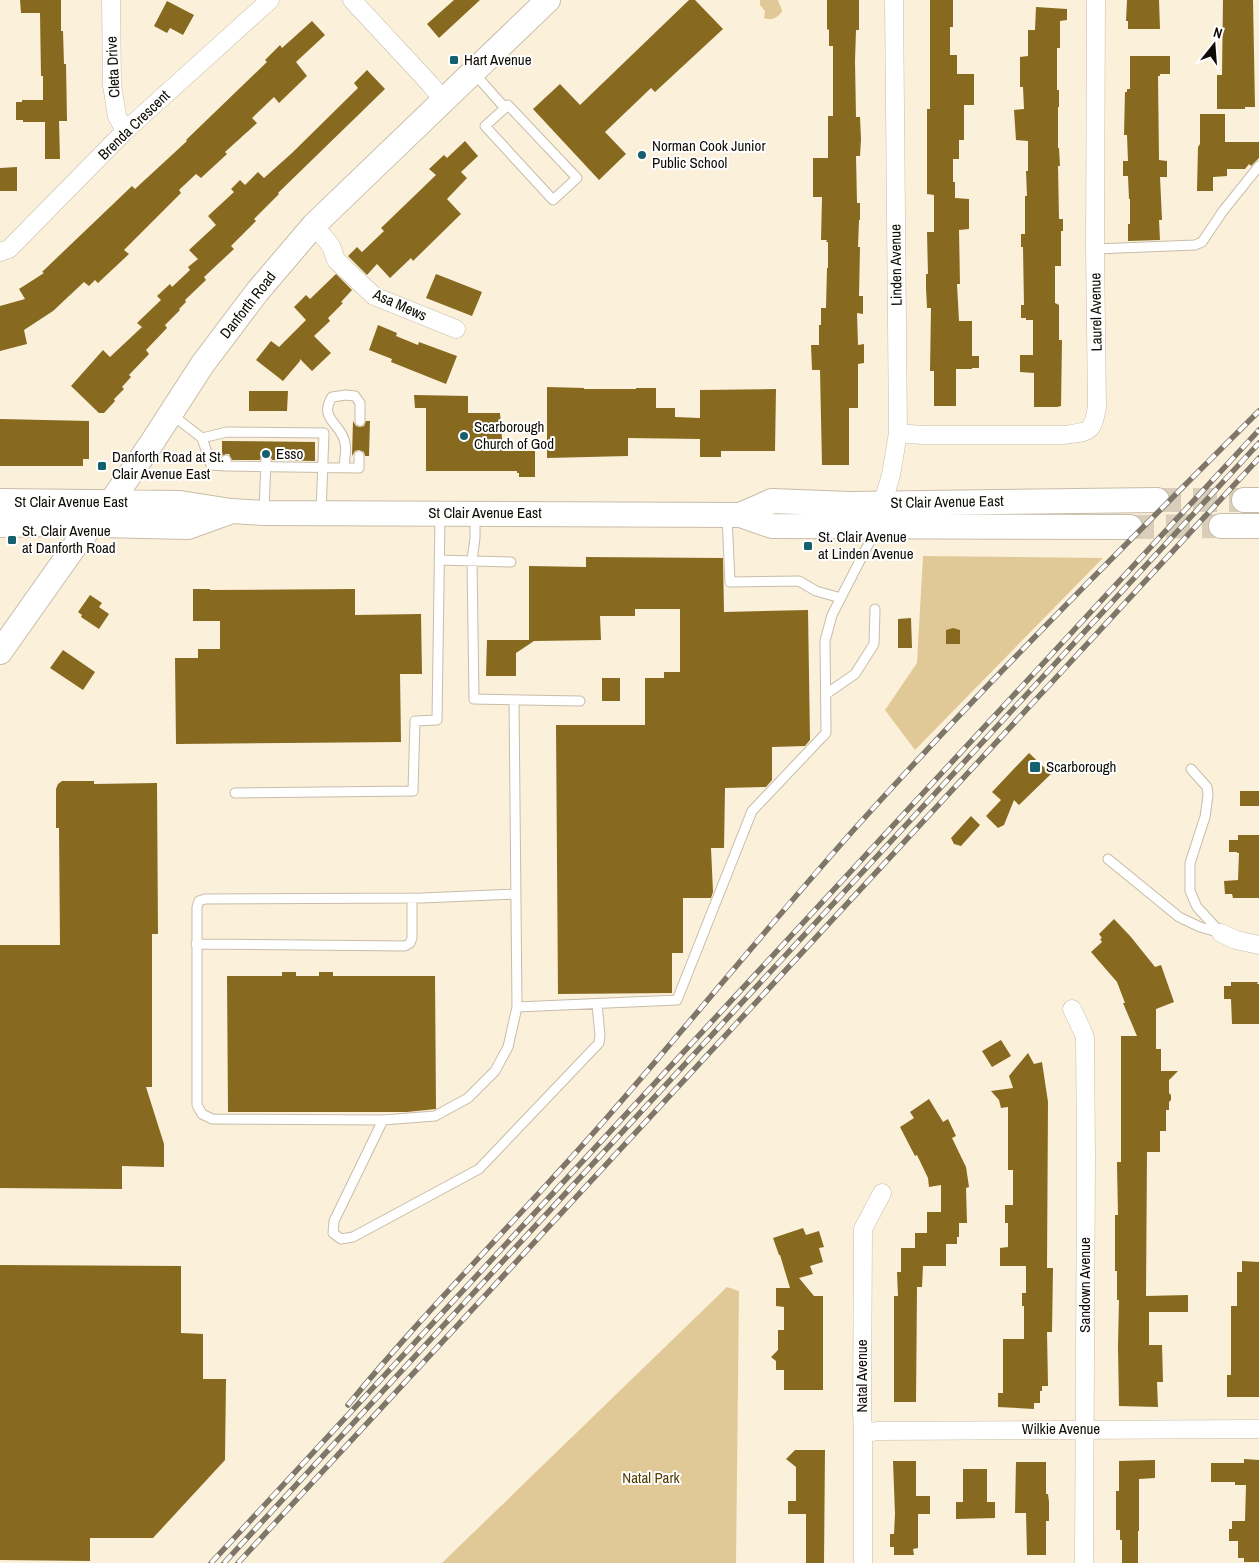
<svg xmlns="http://www.w3.org/2000/svg" width="1259" height="1563" viewBox="0 0 1259 1563" font-family="'Archivo Narrow',sans-serif">
<rect width="100%" height="100%" fill="#fbf0da"/>
<path fill="#e1c997" d="M760,0H778C779,5 782,7 782,12C776,18 773,21 764,18L765,11L760,5Z
M923,556L1103,558L915,750L885,710L917,663Z
M727,1287L739,1291L736,1563H442Z"/>
<path fill="#87691f" d="M20,0H61V31H63L64,64H66L67,121H59L60,159H45V122H23V120H16V102H22V100H43V76H41L40,13H21Z
M454,0H480L439,38L427,24Z
M689,0H695L723,29L655,92L651,88L605,132L626,154L599,180L533,109L560,84L580,105Z
M827,0H859V30H856L855,61L856,117H860L861,139L860,156H856L857,203H860V220H859L858,247H860L859,296H863V314L857,313L858,345L864,344V363L858,364V408H849V465H822L820,370H812L811,345H819V325H821V308H826L827,268H828V242H826L827,240H821L822,197H813V158H828V116H833V46H829V30L827,29Z
M930,0H953V27H950V55H957V74H974V105H964V140H959V159H953V182H955V198L969,199V229L959,230L960,284H957L959,321H972V356H979V368H972V369H956V406H934V371H930L931,308H927L926,288V274H928L927,232H934V195L927,194V109H930Z
M1127,0H1159L1160,29H1128V21H1126Z
M1223,0H1253L1255,107H1245V109H1217V75H1222Z
M167,1L194,15L183,35L170,28L167,33L154,26Z
M1036,7L1067,9V20L1060,21V48H1057V90H1059V107H1058V148H1059L1060,166H1058L1059,219H1063V231H1061V266H1055V303L1059,305V340H1062L1061,406L1057,407H1034V373L1020,372V355H1033V320H1026V318H1021V305H1024L1023,247H1021V234H1025V196H1027L1026,171H1028V141L1016,140L1014,110L1024,109L1023,87H1020V57L1028,56V30H1035Z
M312,21L325,35L296,62L307,76L279,103L274,97L252,118L257,123L225,152L227,154L201,178L196,174L179,190L181,193L124,250L129,254L98,283L95,280L89,286L84,282L53,311L24,330L27,344L0,351V306L25,299L19,289L44,273L42,272L132,186L135,189L187,141L186,140L267,62L265,60L280,45L282,48Z
M1130,56H1170V74H1160V76H1158L1159,160L1167,161V177H1160L1162,220H1159L1160,240L1128,241V224H1130V199H1129L1128,176H1123V161H1128L1127,135H1124L1125,92H1127V89H1130Z
M367,70L385,89L278,193L279,194L254,219L256,221L231,246L234,249L204,277L206,280L185,300L186,302L179,309L180,310L165,325L167,328L146,350L149,354L129,375L131,377L122,387L124,389L114,399L115,401L104,413H99L71,386L103,350L110,357L142,327L137,323L161,300L157,296L170,284L172,287L190,270L188,267L198,259L189,250L216,225L208,216L234,192L231,189L240,180L245,185L258,172L264,178L292,153L358,88L354,83Z
M1200,114H1225V142H1259V158L1251,166L1249,164L1245,169H1227V176L1213,177V191H1197L1198,147L1200,144Z
M465,141L478,156L461,172L467,178L447,199L461,214L413,261L411,258L390,278L377,264L367,275L348,256L357,247L362,252L384,231L381,228L436,175L429,169L444,155L447,158Z
M17,167V191H0V168Z
M336,274L352,290L341,302L343,303L328,318L330,321L314,336L331,353L312,371L300,359V361L283,381L256,360L271,341L279,347L306,320L294,307L306,295L310,299Z
M436,274L482,292L472,316L426,298Z
M378,325L397,333L396,336L418,345L419,342L457,356L446,384L391,362L392,359L369,350Z
M547,387L584,388V389H636V388H656V408H675V417L700,418V390L776,389L775,451H721V457H700V439L628,438V456L547,458Z
M249,391H288L287,411H249Z
M414,395L468,396V413H500L503,451H535V477H519V473H517V471H426V408H415Z
M0,419L89,421V459H83V466H0Z
M353,421L356,426L360,427L364,426L366,421H370L369,456H365L364,452L359,450L355,451L352,456Z
M222,441L315,442V461L272,460L270,455L266,454L261,456L260,460H232L229,454H226L222,456Z
M586,557L723,558L724,612L808,610L810,740L805,746L772,747V780L766,787L725,788L724,848H711L713,892L711,898H683V953H672V993L558,994L556,725H645V678H664V672H680V609H635V616H600L601,640L534,641L516,653V676H486L487,640H529V566L586,567Z
M193,589H210V590L355,589V615L421,614L422,674H400L401,742L176,744L175,658H198V649H220V621H193Z
M90,595L102,603L99,607L109,614L99,629L81,617L82,615L78,612Z
M911,618L912,648H898V619Z
M953,628L960,630V644H946V630Z
M63,650L95,672L83,690L50,668Z
M602,678H620V701H602Z
M1029,753L1051,774L1019,805L1014,800L1004,825L998,828L986,816L1001,800L992,792Z
M62,781H94V784L157,783L158,934H152V1087H146L164,1144V1167L122,1166V1189L0,1188V945H60L59,828H56V789L58,784Z
M1240,791H1259V806H1240Z
M971,816L980,825L961,846L954,844L951,838Z
M1238,835H1259V898H1233L1232,894H1225L1224,881L1238,880L1239,853H1237V852H1229V840H1238Z
M1114,919L1131,937L1155,967L1161,965L1174,1002L1156,1009V1049H1161V1071H1178L1169,1080V1093L1171,1095V1100L1169,1102V1110H1166V1131H1160V1152H1147L1146,1296L1188,1295V1312H1149V1345H1162L1163,1382H1157L1158,1407L1119,1406L1118,1346L1119,1300H1117V1271H1115V1215H1118L1117,1165V1162H1121V1036H1137L1123,1003H1125L1117,982L1091,952L1102,942L1100,939L1102,938L1099,934Z
M282,972H296V976H319V972H333V976H435L436,1109L407,1112H228L227,976H282Z
M1231,982H1258L1257,984H1259V1024H1232L1231,999H1224V986H1231Z
M1001,1040L1011,1056L992,1067L982,1051Z
M1028,1053L1034,1064L1042,1062L1048,1102L1047,1268H1053L1052,1332H1047L1048,1386H1042V1391H1040V1403H1034V1409L998,1407V1393H1003V1339H1024V1306H1022V1293H1026V1266H1000V1248L1008,1247V1223H1005V1205H1013V1170H1008V1107L1001,1108L999,1100L991,1091L1013,1088L1009,1076Z
M929,1099L943,1122L948,1119L956,1136L952,1138L966,1167L969,1187L966,1188L967,1223H959V1237H957V1244H946V1266H923L922,1287H917L916,1402H894V1296H898L897,1272H901V1248H915V1233H927V1212H941V1185L929,1187L928,1178L917,1155L915,1156L900,1127L914,1118L910,1112Z
M803,1228L806,1235L819,1231L824,1247L819,1248L823,1262L810,1266L813,1274L799,1278L814,1296H823V1390H784V1370H776V1361L771,1357L778,1350V1330H784V1307L776,1306V1288H790L780,1255H779L773,1238Z
M1242,1261L1259,1262V1397H1227V1375H1231V1306H1237V1272H1242Z
M0,1265L181,1266V1333L203,1334V1379H226L225,1460L153,1538H90V1561L0,1560Z
M795,1450H825L824,1563H806V1514H788V1501H796V1467L786,1459Z
M1244,1459L1259,1460V1562H1244V1558H1238V1541H1229V1529H1232V1521H1245L1246,1485H1235V1482H1211V1463H1244Z
M1155,1460V1478L1139,1479V1531H1138V1563H1122V1540H1120V1530H1116V1491H1119V1461Z
M893,1461H916V1496H930V1514H918V1548L913,1549L914,1555H894V1547H890V1534H894L895,1514Z
M1016,1462H1046V1494H1048L1049,1502V1521H1046V1555H1027L1026,1513H1015Z
M963,1469H987V1502H995V1518L956,1519V1502H963Z"/>
<g fill="none" stroke-linecap="round" stroke-linejoin="round">
<path stroke="#d8ceba" stroke-width="24" stroke-dasharray="24 12" stroke-linecap="butt" d="M1157,500H1244
M1130,527L1221,526"/>
<defs>
<path id="lane" d="M473,72L505,108L508,105L577,178L553,200L485,126L505,108
M1095,249L1195,245L1202,242L1223,211L1259,166
M171,414L202,438L227,432L324,433L321,513
M202,438L211,465L226,466
M226,460V466L359,468V456
M344,468C344,460 347,451 345,443C342,424 318,419 332,397L346,395L355,396L360,403V421
M264,512L266,460
M475,516V538L472,560L474,699L580,701
M727,517L730,582L799,581L816,591L841,598
M439,560L511,562
M826,694L855,674L874,644L875,609
M514,700L517,1007L677,1000L752,811L826,733L825,641L832,615L869,543L875,528
M1191,769L1207,787L1208,795L1205,817L1190,863V891L1197,907L1221,933
M235,793L413,791L415,721L437,720L440,516
M1108,859L1179,917L1200,927L1221,933
M196,944L405,946L410,943L412,938V898
M517,1007L508,1047L495,1071L468,1098L435,1116L383,1120L334,1221L333,1233L341,1239L353,1237L479,1169L599,1043L600,1035L597,1004
M383,1120L212,1119L202,1114L197,1105V907L199,901L205,899L422,898L516,894"/>
<path id="street" d="M111,0L112,85L117,116L125,131
M352,0L430,84L443,100
M314,225L331,246L336,260L374,296L456,329
M0,252L9,249L125,131L270,0
M898,433L922,435H1064C1090,431 1092,434 1097,407L1095,249L1096,0
M879,515L891,475L898,433L894,0
M1221,933L1236,940L1259,945
M1072,1009L1083,1032L1085,1038L1086,1155L1084,1563
M863,1433L878,1431L1259,1429
M863,1563V1433L862,1411L863,1229L882,1193"/>
<path id="secondary" d="M1244,500H1259
M0,501L180,503L231,511L264,513L740,515L772,526L1130,527
M740,515L772,501L850,504L1157,500
M0,525L58,524L188,527L227,513
M1221,526H1259
M0,652L77,543L111,502L153,441L202,365L257,292L314,225L548,0"/>
</defs>
<use href="#lane" stroke="#c7bda8" stroke-width="11"/>
<use href="#street" stroke="#c7bda8" stroke-width="19"/>
<use href="#secondary" stroke="#c7bda8" stroke-width="26"/>
<use href="#lane" stroke="#fff" stroke-width="9"/>
<use href="#street" stroke="#fff" stroke-width="18"/>
<use href="#secondary" stroke="#fff" stroke-width="24"/>
<defs>
<path id="rail" d="M348,1405C431,1304 525,1212 611,1113C694,1018 774,919 858,825C987,682 1123,547 1259,411
M211,1563L1259,430
M224,1563L1259,443
M238,1563L1259,458"/>
</defs>
<use href="#rail" stroke="#7e7769" stroke-width="5.5"/>
<use href="#rail" stroke="#fff" stroke-width="4" stroke-dasharray="11" stroke-linecap="butt"/>
</g>
<g fill="#15606e" stroke="#fff" stroke-width="2">
<rect x="449" y="55" width="10" height="10" rx="2.5"/>
<circle cx="642" cy="155" r="5"/>
<circle cx="464" cy="436" r="5"/>
<circle cx="266" cy="454" r="5"/>
<rect x="97" y="461" width="10" height="10" rx="2.5"/>
<rect x="7" y="535" width="10" height="10" rx="2.5"/>
<rect x="803" y="541" width="10" height="10" rx="2.5"/>
<rect x="1029" y="761" width="12" height="12" rx="2.5"/>
</g>
<g text-anchor="middle" stroke-width="4" stroke-linejoin="round" paint-order="stroke">
<g font-size="15" fill="#0f0c05" stroke="#fff" text-anchor="start">
<text x="464" y="65">Hart Avenue</text>
<text x="652" y="151">Norman Cook Junior<tspan x="652" dy="17">Public School</tspan></text>
<text x="474" y="432">Scarborough<tspan x="474" dy="17">Church of God</tspan></text>
<text x="276" y="459">Esso</text>
<text x="112" y="462">Danforth Road at St.<tspan x="112" dy="17">Clair Avenue East</tspan></text>
<text x="22" y="536">St. Clair Avenue<tspan x="22" dy="17">at Danforth Road</tspan></text>
<text x="818" y="542">St. Clair Avenue<tspan x="818" dy="17">at Linden Avenue</tspan></text>
<text x="1046" y="772">Scarborough</text>
</g>
<g font-size="15" fill="#0f0c05" stroke="#fff">
<text transform="translate(113 67) rotate(-93)" y="5">Cleta Drive</text>
<text transform="translate(134 125) rotate(-44)" y="5">Brenda Crescent</text>
<text transform="translate(896 265) rotate(-91)" y="5">Linden Avenue</text>
<text transform="translate(248 305) rotate(-52)" y="5">Danforth Road</text>
<text transform="translate(400 305) rotate(24)" y="5">Asa Mews</text>
<text transform="translate(1096 312) rotate(-91)" y="5">Laurel Avenue</text>
<text x="71" y="507">St Clair Avenue East</text>
<text transform="translate(947 502) rotate(-1)" y="5">St Clair Avenue East</text>
<text x="485" y="518">St Clair Avenue East</text>
<text transform="translate(1085 1285) rotate(-90)" y="5">Sandown Avenue</text>
<text transform="translate(862 1376) rotate(-90)" y="5">Natal Avenue</text>
<text x="1061" y="1434">Wilkie Avenue</text>
</g>
<g font-size="15" fill="#513c00" stroke="#fff">
<text x="651" y="1483">Natal Park</text>
</g>
</g>
<g transform="translate(1214 45) rotate(17)" stroke="#ffffff" stroke-width="4" paint-order="stroke">
<path d="M0-4L9 19L0 12L-9 19Z" fill="#0f0c05"/>
<text y="-8" font-size="14" font-weight="bold" text-anchor="middle" fill="#0f0c05">N</text>
</g>
</svg>
